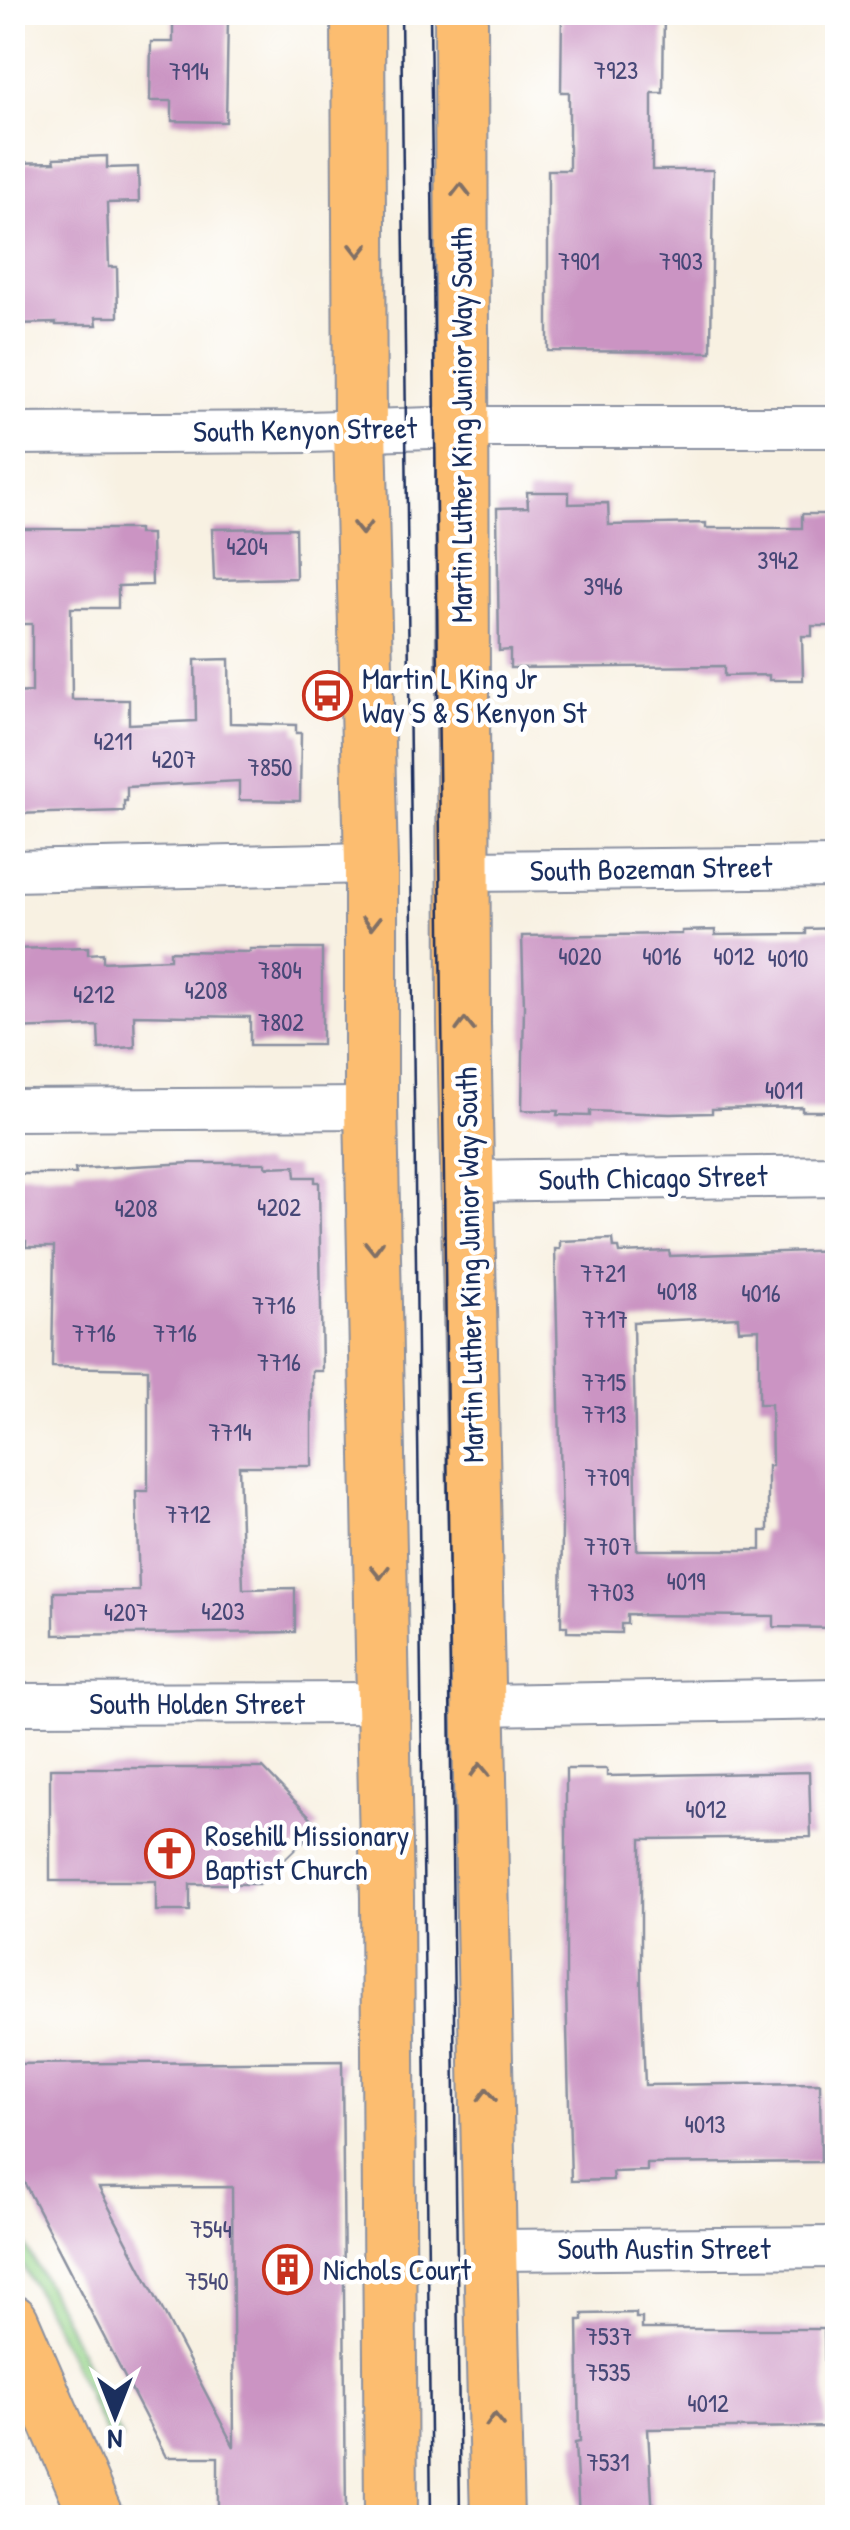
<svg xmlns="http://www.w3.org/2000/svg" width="850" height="2530" viewBox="0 0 850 2530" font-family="'Patrick Hand',sans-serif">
<rect width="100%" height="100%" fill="#fff"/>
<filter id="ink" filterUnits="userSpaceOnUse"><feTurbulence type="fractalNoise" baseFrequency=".01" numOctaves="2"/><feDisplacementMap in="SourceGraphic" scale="20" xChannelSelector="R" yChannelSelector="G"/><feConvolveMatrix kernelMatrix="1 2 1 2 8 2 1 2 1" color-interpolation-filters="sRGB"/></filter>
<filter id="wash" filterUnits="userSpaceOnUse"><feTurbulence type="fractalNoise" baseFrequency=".0048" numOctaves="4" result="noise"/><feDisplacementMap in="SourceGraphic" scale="40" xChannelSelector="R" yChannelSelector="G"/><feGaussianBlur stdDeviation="2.25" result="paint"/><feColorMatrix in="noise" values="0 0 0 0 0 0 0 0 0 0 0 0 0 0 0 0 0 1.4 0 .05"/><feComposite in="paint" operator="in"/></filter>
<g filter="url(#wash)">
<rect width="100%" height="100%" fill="#f8f1e2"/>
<path fill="#99d68b" stroke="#5a8274" stroke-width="2.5" d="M13,2222L62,2314L121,2438L109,2440L50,2317L13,2248Z"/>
<g id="blocks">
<path fill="#cb94c3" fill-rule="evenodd" d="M562,12H664L663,93H652V170H713L711,352L548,351V170H569V92H561Z
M173,16L228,17L226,122L172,121V101H150L151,42H173Z
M107,156V168L138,167L139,202L107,203L109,267H117L118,317H96L97,325H56V323L12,324V163L55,162L54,158Z
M527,492H569V504L608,503L609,525L706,523V528H802V514H838V626H812V636H802L803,680H769V675L724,676V666L510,668V650L499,651L497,508L528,507Z
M295,528L296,578L214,580L212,529Z
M19,529H138V534H151L152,585L118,586V608H71L72,700H129V724L196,721L195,660L229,659L230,723L296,725V733H301L300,801L239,800V781L127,787V801H124V811L12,814V693L32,692V624H12V578H19Z
M838,928V1106H836V1111H802V1107L712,1109V1113L670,1114L590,1111V1116L557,1115L558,1111L522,1110L524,1006L522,936L682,934V931L715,930V935L806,934V929Z
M88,947V954L103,953V962L170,959V951L250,952V949H322V1045H250V1017L134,1015L135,1047L99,1049L98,1026L12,1029V949Z
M192,1163H266V1167L295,1166L296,1177H315V1182H319L322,1371H312V1466H239L243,1589L295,1588V1632L54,1635V1592L139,1591L136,1491H148V1369L52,1367L54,1247H26V1241H12V1174H76L75,1169Z
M613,1239L614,1248H619L620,1253L669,1251L670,1256L838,1250V1617H834V1628L774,1627V1616L627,1615V1624H621V1633L567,1632V1626H561L562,1522L555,1249H560V1241ZM738,1317L739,1330L759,1329V1404H771L772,1466H768V1531H761V1550H637L633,1322Z
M50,1768H263L319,1826L259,1884H190V1911H156V1881H50Z
M566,1769H607V1776L809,1772L811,1837L641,1839V1984L645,2085L820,2083L821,2162L647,2164V2171L612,2172L613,2180L571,2181L566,1988Z
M342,2061L346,2518H218V2457H166L12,2159V2064ZM232,2187L234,2447L99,2188Z
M636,2313V2318H642V2329H824L826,2427L648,2429L653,2518H579L575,2443L580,2442L578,2320H583V2314Z"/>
</g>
</g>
<g filter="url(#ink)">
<use href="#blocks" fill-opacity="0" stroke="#8a90a0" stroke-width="2.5"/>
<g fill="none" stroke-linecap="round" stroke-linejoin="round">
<defs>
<path id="minor" d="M12,434L308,432L462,427H838
M12,871L371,863
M464,871L838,867
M12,1110L371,1108
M469,1181L838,1176
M12,1704L382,1703
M478,1705L838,1699
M490,2250L838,2247"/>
<path id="major" d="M358,12L360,430L371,863V1108L387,1898L391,2518
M461,12L464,1023L490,2250L497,2518
M12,2321L97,2518"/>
</defs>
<use href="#minor" stroke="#8a90a0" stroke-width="44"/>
<use href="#major" stroke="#8a90a0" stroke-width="56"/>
<use href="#minor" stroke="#fff" stroke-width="40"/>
<use href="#major" stroke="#fcbd6f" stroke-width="52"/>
<path stroke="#1b2f5e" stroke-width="2.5" d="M401,12L431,2518
M430,12L460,2518"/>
</g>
<defs><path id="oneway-chevron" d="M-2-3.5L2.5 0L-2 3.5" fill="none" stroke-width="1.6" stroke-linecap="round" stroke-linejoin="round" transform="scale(2.5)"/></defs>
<g stroke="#806f66">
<use href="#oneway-chevron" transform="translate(461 190) rotate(-90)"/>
<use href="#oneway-chevron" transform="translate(359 250) rotate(90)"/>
<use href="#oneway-chevron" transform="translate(362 528) rotate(89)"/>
<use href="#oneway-chevron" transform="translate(371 923) rotate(90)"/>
<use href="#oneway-chevron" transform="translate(465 1025) rotate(-91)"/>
<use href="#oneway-chevron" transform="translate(374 1247) rotate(89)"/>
<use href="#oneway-chevron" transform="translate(380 1572) rotate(89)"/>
<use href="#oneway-chevron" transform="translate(480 1770) rotate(-92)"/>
<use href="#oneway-chevron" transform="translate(487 2095) rotate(-91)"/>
<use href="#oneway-chevron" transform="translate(495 2420) rotate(-92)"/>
</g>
</g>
<defs>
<symbol id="bus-ring" viewBox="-11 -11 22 22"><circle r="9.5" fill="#fff" stroke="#c8321e" stroke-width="1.5"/><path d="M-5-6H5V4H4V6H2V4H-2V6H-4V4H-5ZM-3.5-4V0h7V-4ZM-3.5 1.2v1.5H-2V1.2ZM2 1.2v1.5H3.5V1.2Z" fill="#c8321e"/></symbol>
<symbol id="church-ring" viewBox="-11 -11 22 22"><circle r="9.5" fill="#fff" stroke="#c8321e" stroke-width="1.5"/><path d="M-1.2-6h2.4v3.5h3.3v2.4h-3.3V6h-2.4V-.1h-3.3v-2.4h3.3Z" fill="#c8321e"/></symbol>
<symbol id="building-ring" viewBox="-11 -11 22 22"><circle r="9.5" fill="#fff" stroke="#c8321e" stroke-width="1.5"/><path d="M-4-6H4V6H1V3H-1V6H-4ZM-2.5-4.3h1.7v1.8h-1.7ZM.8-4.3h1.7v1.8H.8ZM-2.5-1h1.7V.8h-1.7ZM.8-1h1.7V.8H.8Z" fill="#c8321e"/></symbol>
</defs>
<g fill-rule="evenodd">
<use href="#bus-ring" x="300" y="668" width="55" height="55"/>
<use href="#church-ring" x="142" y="1826" width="55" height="55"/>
<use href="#building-ring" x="260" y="2242" width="55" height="55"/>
</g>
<g text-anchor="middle" stroke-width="9" stroke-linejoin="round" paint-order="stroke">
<g font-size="25" fill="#474877">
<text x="616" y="79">7923</text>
<text x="189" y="80">7914</text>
<text x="579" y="270">7901</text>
<text x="681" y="270">7903</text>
<text x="247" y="555">4204</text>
<text x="778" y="569">3942</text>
<text x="603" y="595">3946</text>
<text x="113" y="750">4211</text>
<text x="174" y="768">4207</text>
<text x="270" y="776">7850</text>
<text x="580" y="965">4020</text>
<text x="662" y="965">4016</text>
<text x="734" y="965">4012</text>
<text x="788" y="967">4010</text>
<text x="280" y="979">7804</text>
<text x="206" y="999">4208</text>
<text x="94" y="1003">4212</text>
<text x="281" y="1031">7802</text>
<text x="784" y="1099">4011</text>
<text x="279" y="1216">4202</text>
<text x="136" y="1217">4208</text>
<text x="603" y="1282">7721</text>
<text x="677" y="1300">4018</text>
<text x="761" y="1302">4016</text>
<text x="274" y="1314">7716</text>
<text x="605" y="1328">7717</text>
<text x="94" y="1342">7716</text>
<text x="175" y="1342">7716</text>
<text x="279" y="1371">7716</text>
<text x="604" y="1391">7715</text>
<text x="604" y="1423">7713</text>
<text x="230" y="1441">7714</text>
<text x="607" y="1486">7709</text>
<text x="188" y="1523">7712</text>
<text x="608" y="1555">7707</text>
<text x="686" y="1590">4019</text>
<text x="611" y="1601">7703</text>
<text x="223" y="1620">4203</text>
<text x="126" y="1621">4207</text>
<text x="706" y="1818">4012</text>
<text x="705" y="2133">4013</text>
<text x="211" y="2238">7544</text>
<text x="207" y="2290">7540</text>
<text x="609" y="2345">7537</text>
<text x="608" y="2381">7535</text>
<text x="708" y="2412">4012</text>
<text x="608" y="2471">7531</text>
</g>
<g font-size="30" fill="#1b2f5e" stroke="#fff">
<text transform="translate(462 425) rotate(-90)" y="10">Martin Luther King Junior Way South</text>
<text transform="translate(305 430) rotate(-1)" y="10">South Kenyon Street</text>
<text transform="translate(651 869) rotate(-1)" y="10">South Bozeman Street</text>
<text transform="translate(653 1178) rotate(-1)" y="10">South Chicago Street</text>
<text transform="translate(470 1265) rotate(-91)" y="10">Martin Luther King Junior Way South</text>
<text x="197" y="1714">South Holden Street</text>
<text x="664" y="2259">South Austin Street</text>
</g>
<g font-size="30" fill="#1b2f5e" stroke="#fff" text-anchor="start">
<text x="362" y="689">Martin L King Jr<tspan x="362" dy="34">Way S &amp; S Kenyon St</tspan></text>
<text x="205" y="1846">Rosehill Missionary<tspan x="205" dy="34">Baptist Church</tspan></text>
<text x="323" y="2280">Nichols Court</text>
</g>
</g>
<rect width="850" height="2530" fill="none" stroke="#fff" stroke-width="50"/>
<g transform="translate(115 2415) rotate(180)" stroke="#ffffff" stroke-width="8" paint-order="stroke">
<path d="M0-8L18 38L0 25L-18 38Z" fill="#1b2f5e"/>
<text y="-15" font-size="28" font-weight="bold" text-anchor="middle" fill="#1b2f5e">N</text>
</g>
</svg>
